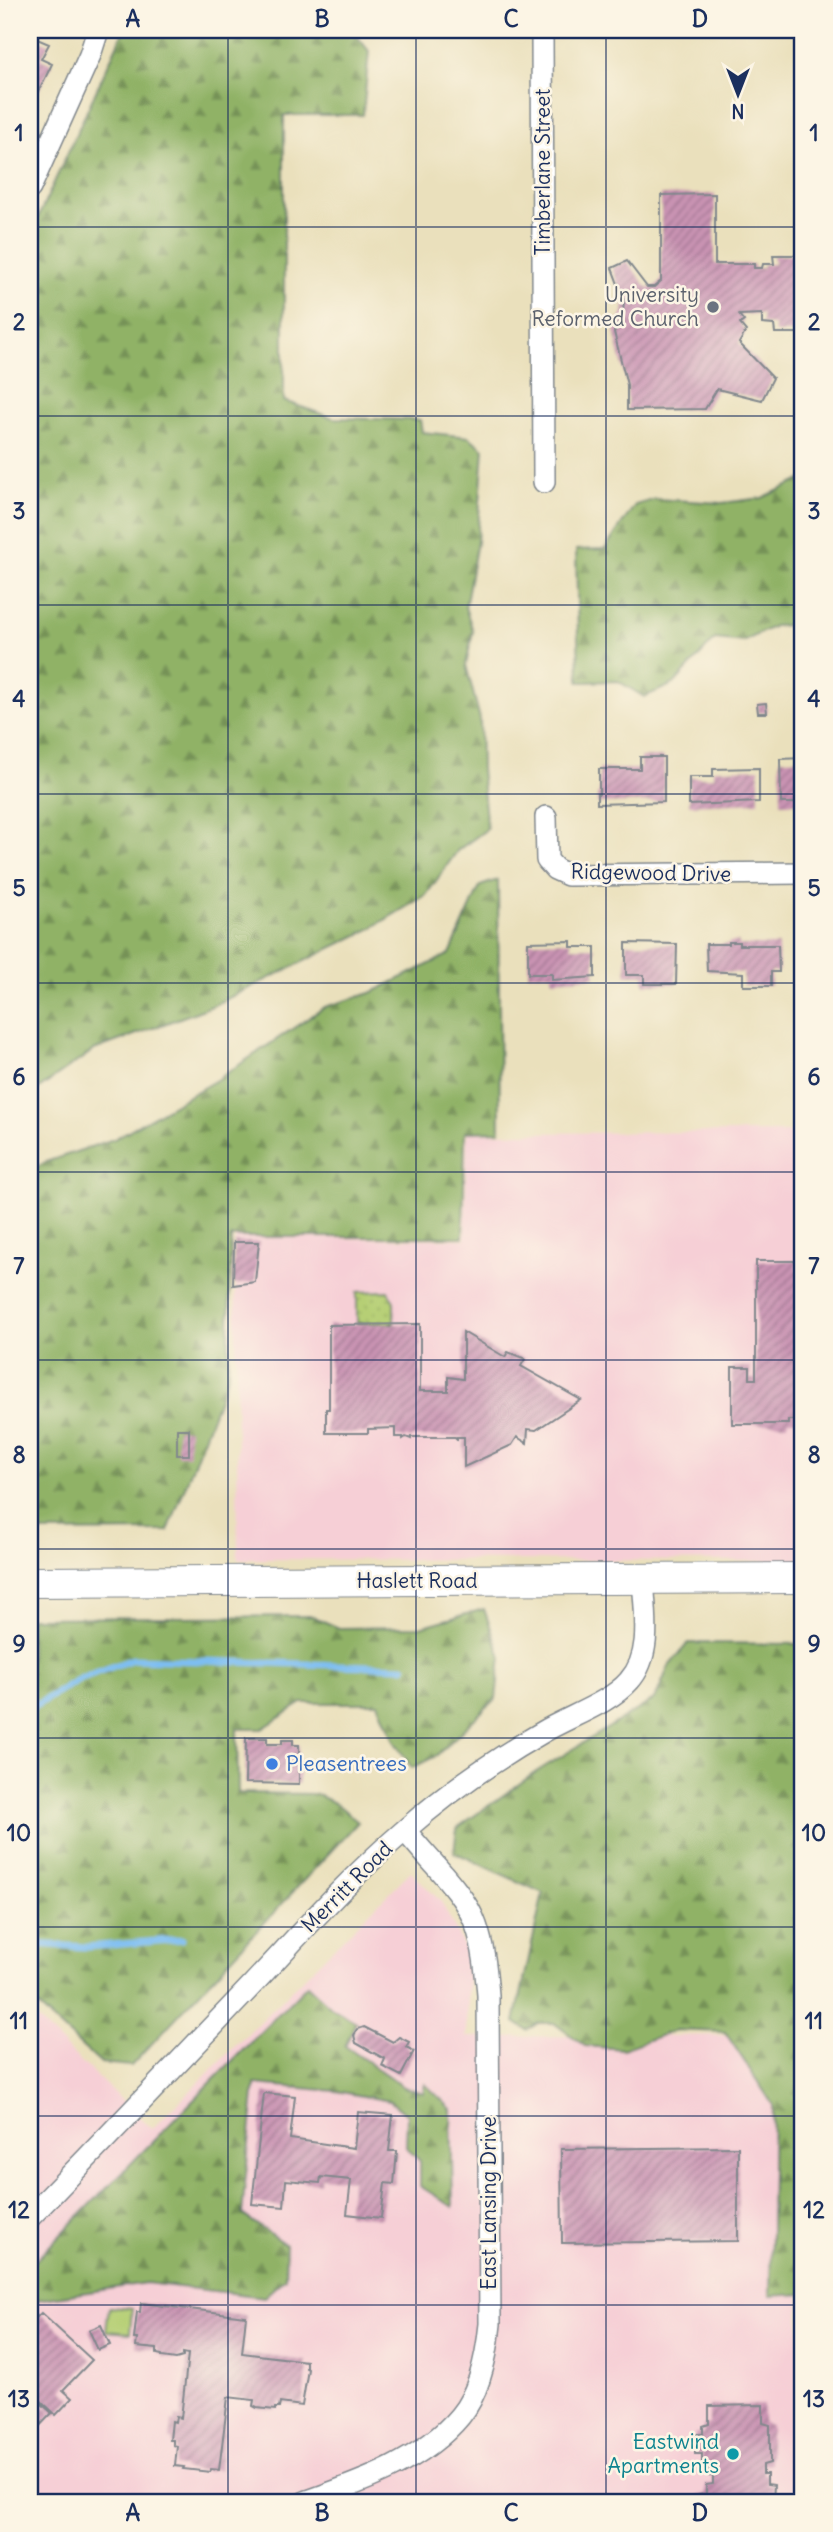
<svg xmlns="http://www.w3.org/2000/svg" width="833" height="2532" viewBox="0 0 833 2532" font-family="Delius,sans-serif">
<defs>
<pattern id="forest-firs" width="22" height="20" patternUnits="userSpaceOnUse" patternTransform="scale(1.75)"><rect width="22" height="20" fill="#90b266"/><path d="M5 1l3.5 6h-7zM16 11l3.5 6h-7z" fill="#759157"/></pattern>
<pattern id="park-dots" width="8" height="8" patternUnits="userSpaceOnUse" patternTransform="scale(1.75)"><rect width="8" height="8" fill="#b6cf75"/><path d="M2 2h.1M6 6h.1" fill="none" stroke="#9cb268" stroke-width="1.8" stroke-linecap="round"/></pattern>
<pattern id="building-hatch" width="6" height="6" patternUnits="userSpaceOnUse" patternTransform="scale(1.75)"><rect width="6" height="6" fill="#c993b2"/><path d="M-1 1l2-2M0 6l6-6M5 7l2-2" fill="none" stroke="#a27894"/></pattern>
</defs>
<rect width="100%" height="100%" fill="#fcf5e5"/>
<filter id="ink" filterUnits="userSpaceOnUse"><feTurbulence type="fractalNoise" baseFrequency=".0143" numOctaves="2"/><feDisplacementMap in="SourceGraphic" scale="14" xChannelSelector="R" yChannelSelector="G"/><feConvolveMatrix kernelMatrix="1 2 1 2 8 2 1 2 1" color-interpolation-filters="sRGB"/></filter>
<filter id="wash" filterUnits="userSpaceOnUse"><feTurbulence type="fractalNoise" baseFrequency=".00686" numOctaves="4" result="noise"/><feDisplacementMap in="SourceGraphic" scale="28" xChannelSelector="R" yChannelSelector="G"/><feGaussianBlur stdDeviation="1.57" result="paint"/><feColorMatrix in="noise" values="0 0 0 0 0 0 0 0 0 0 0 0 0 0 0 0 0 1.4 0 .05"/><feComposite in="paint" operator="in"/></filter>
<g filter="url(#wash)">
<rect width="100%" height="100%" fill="#eae0bc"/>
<path fill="#f6cfd6" d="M803,1132V1561L238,1559L235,1238L465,1239L467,1133Z
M411,1871L442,1903L469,1957L467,2037L800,2035L799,2502H30V2013L152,2129Z"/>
<path fill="url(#forest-firs)" stroke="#567062" stroke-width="2" d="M124,30H352L369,51L363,115H284V401L333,418L420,420L422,432L469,437L484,449L477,542L465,607L473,631L466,665L480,719L481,769L487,829L458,850L426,895L368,930L212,1006L94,1050L30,1095V235Z
M803,479V624L774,626L743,642L715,639L674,684L644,697L618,681L579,682L576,550L605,549L635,505L656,499L722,503L762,498Z
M498,880L500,1131L465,1132L463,1237H231L228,1375L168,1531L30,1532V1171L46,1162L114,1139L218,1079L325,1007L371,993L450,954L480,886Z
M484,1609L501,1657L496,1698L436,1756L412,1768L394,1741L378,1703H302L262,1729H237L238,1793L316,1794L337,1804L358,1822L131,2066L100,2063L30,1999V1618L312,1616L339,1628L420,1627Z
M688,1643L803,1644V2294L770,2296L773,2105L725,2032L676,2030L623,2049L585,2046L554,2023H538L527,2030L515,2022L543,1893L454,1852L457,1828L536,1772L655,1699L669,1666Z
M307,1985L332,2008L356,2022L345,2046L404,2087L423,2093L425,2084L451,2109L453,2207L420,2186V2161L406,2147L407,2115L390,2101L336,2091L255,2084L242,2214L286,2245L285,2278L264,2297L146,2283L30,2301V2266Z"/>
<path fill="url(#park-dots)" stroke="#687f6a" stroke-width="2" d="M388,1291L394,1302V1323H357V1292Z"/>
<path fill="#b6cf75" stroke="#687f6a" stroke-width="2" d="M109,2307L132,2309L130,2333L106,2331Z"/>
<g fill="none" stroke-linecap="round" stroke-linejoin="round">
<path stroke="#7dbef2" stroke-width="7" d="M30,1709L79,1679L133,1659L404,1667
M30,1944L87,1947L182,1939"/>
</g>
<g id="blocks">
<path fill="url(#building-hatch)" d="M30,31L39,34L37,39L49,44L41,59L52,64L35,99L30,97Z
M715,194V264H754V268H762L763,264H774L773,255H803V333H775L774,325L762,324V314L739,315L744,321L740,324L746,331L739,343L773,378L762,400L717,389L705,409L627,410V385L614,332L623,313L624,300L612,268L627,261L647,287H654L661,281V195Z
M766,703L767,713H758L757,704Z
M640,757H664V802L597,804V794H599V769H640Z
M803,758V803H781L780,759Z
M759,768V802L689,805V777H713V769Z
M571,941V947H595V977L552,980V974H528V942Z
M729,942H739V945H778L779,972H771V986H743V973L707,971L706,944H729Z
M626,943L677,944L676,984H644V975H626Z
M234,1242H259L255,1282L233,1285Z
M756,1261H797V1271H801V1312H797V1321L799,1325H803V1336H799V1339H803V1350H799V1353H803V1361H801V1381H797V1420H788V1424H732V1367H750V1379H756Z
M420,1324V1391H448V1377L463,1379V1332L505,1357L508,1352L523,1358L525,1359L521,1366L581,1400L536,1430L528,1429L527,1443L517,1437L512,1445L464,1467V1437H457V1439L455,1437H411V1439L406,1437L403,1439V1437H395V1428L368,1429V1433H326V1409H329V1325Z
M177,1429H189V1455H177Z
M246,1738H267V1744H282V1740H293V1745H299V1784L245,1783Z
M364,2027L393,2042L399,2037L409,2042L406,2047L414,2051L401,2076L382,2066L385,2059L356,2043L354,2035L358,2029Z
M264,2093L295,2096L290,2139L354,2148L358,2112L393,2115L389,2151H397L394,2184L385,2183L381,2218L347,2214L351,2180L321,2177L320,2183L286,2180L284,2207L252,2204Z
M738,2147V2241L562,2243L561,2149Z
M141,2303L246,2316L242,2353L306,2361V2368L308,2369L302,2406L280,2403L279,2408H275V2410L257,2408L253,2406L254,2400L228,2397L219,2470L211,2469L210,2472L183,2469L184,2467L175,2466L177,2446L173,2445V2440H170L172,2421L175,2422L176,2417L181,2418L188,2354L183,2353V2357L176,2359L162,2357V2355L157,2354V2349L136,2347L137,2339H134L137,2312H140Z
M41,2313L92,2360L63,2390L72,2398L56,2415L36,2396L35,2398L52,2413L34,2432L32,2430L30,2432V2324Z
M101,2325L110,2345L98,2350L89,2330Z
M763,2405V2423L770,2425V2463L763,2465V2474H767V2484L774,2485L773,2502H699V2495L706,2494V2485L713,2484V2476H709V2466L702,2465V2454H695V2434H703V2426L709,2424V2406Z"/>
</g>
</g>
<g filter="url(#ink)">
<use href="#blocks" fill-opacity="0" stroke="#82888d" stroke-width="2"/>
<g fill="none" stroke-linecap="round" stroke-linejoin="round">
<defs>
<path id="street" d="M542,30L544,482
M30,188L90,55L98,30
M546,817L547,860L555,869L568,875L803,873
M30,2217C105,2140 179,2062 253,1984C302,1932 350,1877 405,1830C447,1793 494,1760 543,1732C568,1717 610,1703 629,1681C653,1655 645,1613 643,1580
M305,2502C359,2483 422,2462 460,2416C480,2392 487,2354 490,2324L488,1995C486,1971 484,1947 476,1925C464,1891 427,1859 405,1830"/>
<path id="secondary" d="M30,1582L803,1578"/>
</defs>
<use href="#street" stroke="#82888d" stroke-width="24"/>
<use href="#secondary" stroke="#82888d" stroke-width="32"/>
<use href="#street" stroke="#fff" stroke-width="21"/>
<use href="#secondary" stroke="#fff" stroke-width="30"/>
</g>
</g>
<path fill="none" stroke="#1b2f5e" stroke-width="2" stroke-opacity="0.55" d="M228,30V2502M416,30V2502M606,30V2502M30,227H803M30,416H803M30,605H803M30,794H803M30,983H803M30,1172H803M30,1360H803M30,1549H803M30,1738H803M30,1927H803M30,2116H803M30,2305H803"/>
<circle fill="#6b7280" stroke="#fcf5e5" stroke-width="2.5" cx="713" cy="307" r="7"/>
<circle fill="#3f7fe0" stroke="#fcf5e5" stroke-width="2.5" cx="272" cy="1764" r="7"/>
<circle fill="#0f9aa8" stroke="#fcf5e5" stroke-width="2.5" cx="733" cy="2454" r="7"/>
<g text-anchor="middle" stroke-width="5" stroke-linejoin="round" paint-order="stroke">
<g font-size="21" fill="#1b2f5e" stroke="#fcf5e5">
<text transform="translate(543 172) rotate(-90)" y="7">Timberlane Street</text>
<text transform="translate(651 873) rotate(1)" y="7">Ridgewood Drive</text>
<text x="417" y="1588">Haslett Road</text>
<text transform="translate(347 1887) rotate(-45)" y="7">Merritt Road</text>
<text transform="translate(489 2203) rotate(-90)" y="7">East Lansing Drive</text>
</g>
<g font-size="21" fill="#5b616d" stroke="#fcf5e5" text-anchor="end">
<text x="699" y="302">University<tspan x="699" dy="24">Reformed Church</tspan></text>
</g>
<g font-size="21" fill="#366cbe" stroke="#fcf5e5" text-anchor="start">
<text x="286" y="1771">Pleasentrees</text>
</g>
<g font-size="21" fill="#0d838f" stroke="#fcf5e5" text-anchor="end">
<text x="719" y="2449">Eastwind<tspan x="719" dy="24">Apartments</tspan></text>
</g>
</g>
<rect width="833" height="2532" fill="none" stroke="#fcf5e5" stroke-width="77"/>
<g transform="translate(738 94) rotate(180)" stroke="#fcf5e5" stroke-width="5" paint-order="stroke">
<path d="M0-5L12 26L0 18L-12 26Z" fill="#1b2f5e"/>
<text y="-10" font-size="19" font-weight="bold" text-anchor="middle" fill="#1b2f5e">N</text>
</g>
<rect x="38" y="38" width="756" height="2456" fill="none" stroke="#1b2f5e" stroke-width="2.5"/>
<g font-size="23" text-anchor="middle" font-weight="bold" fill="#1b2f5e">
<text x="133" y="27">A</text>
<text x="322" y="27">B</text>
<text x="511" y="27">C</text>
<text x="700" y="27">D</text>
<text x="19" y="141">1</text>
<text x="814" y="141">1</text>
<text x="19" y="330">2</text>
<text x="814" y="330">2</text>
<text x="19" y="519">3</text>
<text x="814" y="519">3</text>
<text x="19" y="707">4</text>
<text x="814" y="707">4</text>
<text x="19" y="896">5</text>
<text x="814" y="896">5</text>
<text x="19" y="1085">6</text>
<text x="814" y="1085">6</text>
<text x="19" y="1274">7</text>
<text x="814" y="1274">7</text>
<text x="19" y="1463">8</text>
<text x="814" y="1463">8</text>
<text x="19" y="1652">9</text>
<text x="814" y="1652">9</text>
<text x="19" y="1841">10</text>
<text x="814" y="1841">10</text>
<text x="19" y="2029">11</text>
<text x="814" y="2029">11</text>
<text x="19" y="2218">12</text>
<text x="814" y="2218">12</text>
<text x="19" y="2407">13</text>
<text x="814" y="2407">13</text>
<text x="133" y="2521">A</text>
<text x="322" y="2521">B</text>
<text x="511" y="2521">C</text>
<text x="700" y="2521">D</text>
</g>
</svg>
